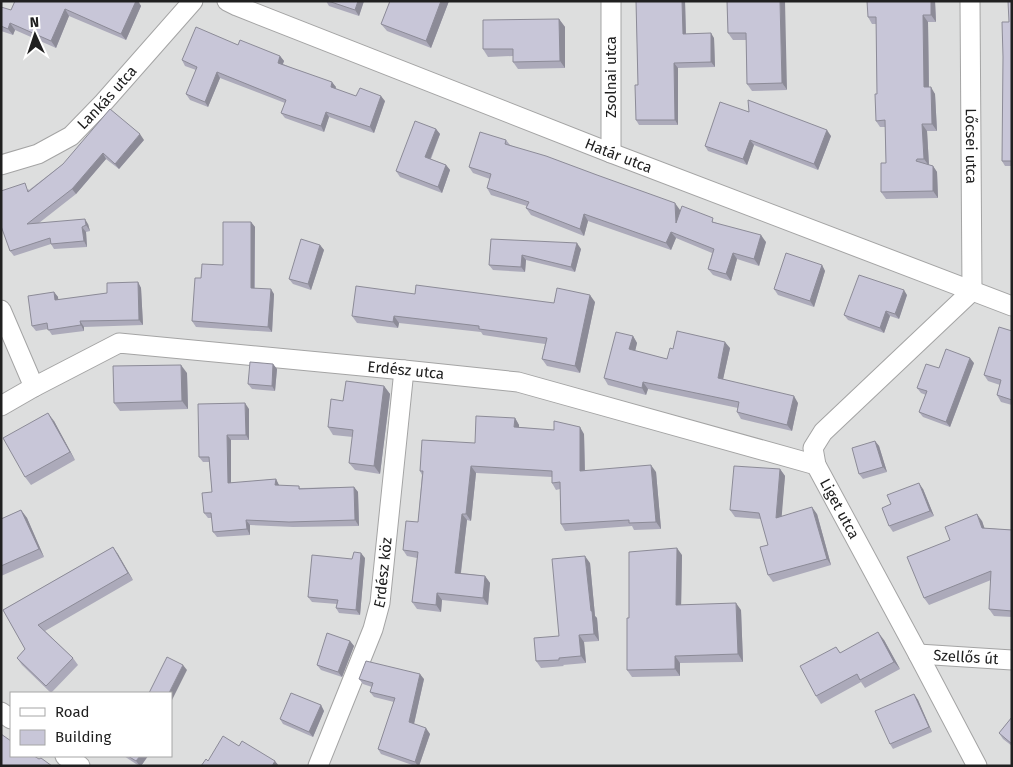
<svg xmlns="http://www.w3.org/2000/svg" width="1013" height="767" viewBox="0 0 1013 767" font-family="'Fira Sans',sans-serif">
<rect width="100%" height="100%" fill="#eae6f1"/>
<path fill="#dddede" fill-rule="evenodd" d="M1,1H1012V766H1ZM11,693H171V756H11Z"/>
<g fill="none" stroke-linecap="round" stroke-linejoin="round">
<defs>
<g id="minor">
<path id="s1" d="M227,1L237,6L611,153L1012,306"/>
<path d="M611,1V153"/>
<path id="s2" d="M970,1L972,291L823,432L813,448L816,465L918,654L977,766"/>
<path id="s3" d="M1,165L38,154L71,136L104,102L193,1"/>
<path d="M1,310L34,387"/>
<path id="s4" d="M1,406L34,387L119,343L404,370L518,382L816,465"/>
<path id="s5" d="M918,654L1012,660"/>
<path d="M1,712L11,719"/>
<path d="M65,756L80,766"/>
<path id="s6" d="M318,766L373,629L380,603L404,370"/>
</g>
</defs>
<use href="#minor" stroke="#a4a4a4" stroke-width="21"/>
<use href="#minor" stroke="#fff" stroke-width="19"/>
</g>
<path fill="#acaaba" d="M15,1H138L141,6L126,40L69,16L56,48L15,30L13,35L1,31V7L11,10Z
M326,1H364L359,16L329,6Z
M390,1H449L431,48L387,31L381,24Z
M636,1H685L686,34L714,38L715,67L678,68V125H639L636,120L638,85Z
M727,1L787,90L752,91L747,84L746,40H733L728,33Z
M935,1L936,22H928L929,87L935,94L937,131H927L929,165L933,166L937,172L938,198L886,199L881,192L886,163L885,127H880L876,121L877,94L876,24H872L868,17Z
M1012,1V166H1005L1002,161L1009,22Z
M559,19L565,27V68L518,69L513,62V56L488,57L483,49Z
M238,45L280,56L284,61L283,64L336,87L335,89L356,96L385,101L374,133L329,117L324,132L285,118L281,113L285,103L220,78L208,107L190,100L186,94L196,70L185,66L182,60Z
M749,112L831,136L818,170L754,145L747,165L708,151L705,146Z
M436,129L440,134L431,159L446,165L450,170L442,193L400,177L396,171Z
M144,140L119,169L106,159L76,194L39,223L88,224L90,231L86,232L87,247L54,249L51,244L14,256L10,251L28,189L29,190L63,164Z
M506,140L510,145L680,210V211L717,223L766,242L759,266L737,259L731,281L713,275L708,269L712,253L676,238L671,250L588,221L584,236L531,215L526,208L527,206L491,195L487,188L490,179L473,173L469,167Z
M251,222L255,227V288L274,294L272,332L196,327L192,321L201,278L223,265Z
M491,239L581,249L575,272L526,260L525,272L493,270L489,265Z
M320,245L324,250L311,290L293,284L289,279Z
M822,265L825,271L814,307L778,295L774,289Z
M138,282L141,288L143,325L84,327V331L52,335L48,329L36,331L32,326L54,292L58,297V300L107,293Z
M415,294L554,303L595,302L580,373L547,366L542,359L545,344L483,335L481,332L399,323L398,328L357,323L352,316Z
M907,295L899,319L890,316L884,333L848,320L844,315Z
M1012,331V405L1001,402L997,395L1000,385L988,381L984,375Z
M633,336L637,343L635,351L667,359L673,349L730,348L723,379L798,403L792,431L741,419L737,412L738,408L648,389L646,395L608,385L604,378Z
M974,363L950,427L923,417L919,412L926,395L921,393L917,388L939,368Z
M273,364L277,369L275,391L252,389L248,384Z
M187,373L188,409L120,411L114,403Z
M384,386L390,394L380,474L355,470L349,463L353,437L333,435L328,427L343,401Z
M249,409V440H231V483L276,479L279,486H299L300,488L354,487L358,492L359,526L293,527L250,525V535L217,537L213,532L212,518H208L204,513L212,492L209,462H203L199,457Z
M515,418L519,425V427L584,434L585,471L656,472L661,529L634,530L632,526L565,531L561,524L560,489L556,490L552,483V477L476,473L471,521L467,520L461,573L485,576L490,583L488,605L442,600L441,612L417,609L412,602L417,558L407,556L403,550L418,522L422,475L420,471L475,443Z
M54,421L75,460L31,485L25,477Z
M875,441L879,446L887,472L863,479L859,474Z
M780,469L785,476L781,516L817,514L831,565L773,582L768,575V545L761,519L735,517L730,510Z
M923,489L934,516L893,532L889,526Z
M21,510L27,518L44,557L1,576V519Z
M982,521L984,528L1012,530V617L994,616L989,609L991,580L929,605L924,598L950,540Z
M113,547L133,580L45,631L73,658L78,665L51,693L22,665L17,658L25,649L3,610Z
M682,555L681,605L741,610L743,662L680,663V676L632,677L627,670L629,618Z
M365,558L360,615L339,613L336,608L337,604L312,602L308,597L352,559Z
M590,563L595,616L597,618L599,641L584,642L586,663L563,665L564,666L541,668L536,661L559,636Z
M884,640L900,669L865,688L861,682L821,704L816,696L836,647L840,653Z
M350,641L354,646L342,677L321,670L317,665Z
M359,679H424L414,724L430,734L419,766H415L381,754L378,749L394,702L374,697L370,692L372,687L363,684Z
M914,694L918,700L932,732L893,749L890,744Z
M321,705L324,711L313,737L283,724L280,719Z
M1012,717V746L1003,739L999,733Z
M124,756H148L141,766H139Z"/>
<path fill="#8c8b97" d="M136,1H138L141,6L126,40L121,34Z
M358,1H364L359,16L355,10Z
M441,1H449L431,48L426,41Z
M682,1H685L686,39L683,34Z
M780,1H785L787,90L782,83Z
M931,1H935L936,22L931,15Z
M65,9L69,16L56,48L51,41Z
M923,15L928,22L929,94L924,87Z
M559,19L565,27V68L560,61Z
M10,23L15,30L13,35L8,29Z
M711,33L714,38L715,67L711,62Z
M280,56L284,61L281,68L278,63Z
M674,63L678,68V125L675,120Z
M217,72L220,78L208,107L205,102Z
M332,82L336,87L334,92L331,87Z
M931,87L935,94L937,131L932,124Z
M381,96L385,101L374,133L370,127Z
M326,112L329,117L324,132L321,126Z
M922,124L927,131L929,166L924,159Z
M436,129L440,134L429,162L425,157Z
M827,130L831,136L818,170L814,164Z
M140,134L144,140L119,169L115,164Z
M750,140L754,145L747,165L743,159Z
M103,153L106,159L76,194L72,189Z
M446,165L450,170L442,193L438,187Z
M933,166L937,172L938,198L933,191Z
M675,203L680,210V230L676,223Z
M584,214L588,221L584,236L580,229Z
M85,219L88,224L90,231L86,225Z
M251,222L255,227L254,293L251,288Z
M82,227L86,232L87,247L84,241Z
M671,232L676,238L671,250L666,243Z
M761,235L766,242L759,266L754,259Z
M577,243L581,249L575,272L571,267Z
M320,245L324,250L311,290L308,284Z
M733,253L737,259L731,281L726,274Z
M522,255L526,260L525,272L521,267Z
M822,265L825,271L814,307L810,301Z
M138,282L141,288L143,325L139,320Z
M271,289L274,294L272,332L268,327Z
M904,290L907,295L899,319L895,314Z
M54,292L58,297L59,305L55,300Z
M590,295L595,302L580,373L575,366Z
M886,311L890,316L884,333L880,328Z
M394,316L399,323L398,328L393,322Z
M80,321L84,327V331L81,325Z
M633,336L637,343L634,356L629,349Z
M725,342L730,348L722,384L718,378Z
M970,358L974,363L950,427L946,422Z
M273,364L277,369L275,391L272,386Z
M181,365L187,373L188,409L182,401Z
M643,382L648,389L646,395L642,388Z
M384,386L390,394L380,474L374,466Z
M794,396L798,403L792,431L787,425Z
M245,403L249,409V440L246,435Z
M48,413L54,421L75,460L70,452Z
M515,418L519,425V434L514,427Z
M580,427L584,434L585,478L580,471Z
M227,435L231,440V488L228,483Z
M875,441L879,446L887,472L883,467Z
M651,465L656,472L661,529L656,522Z
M471,466L476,473L471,521L466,514Z
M780,469L785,476L781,525L776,518Z
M276,479L279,485V491L275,485Z
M919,483L923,489L934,516L930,511Z
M354,487L358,492L359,526L355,520Z
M812,507L817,514L831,565L827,559Z
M21,510L27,518L44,557L39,549Z
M462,514L467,520L460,579L455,573Z
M977,514L982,521L987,535L982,528Z
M246,520L250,525V535L247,529Z
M113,547L118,554L133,580L128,573Z
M677,548L682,555L681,612L676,605Z
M361,553L365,558L360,615L356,610Z
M585,556L590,563L595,616L597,618L599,641L594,634L591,611Z
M485,576L490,583L488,605L483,598Z
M437,593L442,600L441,612L436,605Z
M736,603L741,610L743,662L738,654Z
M878,632L884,640L900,669L894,662Z
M579,635L584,642L586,663L581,656Z
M350,641L354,646L342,677L338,672Z
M675,656L680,663V676L675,669Z
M183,665L187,670L171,702V693H169Z
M420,674L424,679L413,728L409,722Z
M914,694L918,700L932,732L929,727Z
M321,705L324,711L313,737L309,732Z
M426,728L430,734L419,766H418L415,762Z
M140,756H148L141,766H140L136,761Z
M275,761L279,766H272Z"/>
<path fill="#c8c6d8" stroke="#8c8b97" d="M15,1H136L121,34L65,9L51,41L10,23L8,29L1,26V7L11,10Z
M328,1H358L355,10Z
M390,1H441L426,41L381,24Z
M636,1H682L683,34L711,33V62L674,63L675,120H636L635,85H638Z
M727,1H780L782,83L747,84L746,33H728Z
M867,1H931V15H923L924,87H931L932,124H922L924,159H917L916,161L933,166V191L881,192V163H886L885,120L876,121L875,94H877L876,17H868Z
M1008,1H1012V161H1002L1003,57L1002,22H1009Z
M559,19L560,61L513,62V49H483V20Z
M196,27L238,45L240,40L280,56L278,63L332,82L331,87L356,96L360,88L381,96L370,127L326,112L321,126L281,113L286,100L217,72L205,102L186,94L197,67L182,60Z
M748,100L827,130L814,164L750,140L743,159L705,146L720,102L749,112Z
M110,109L140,134L115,164L103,153L72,189L27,224L85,219L86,225L82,227L84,241L51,244L50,238L10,251L1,226V191L25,183L28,192L63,164Z
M415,121L436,129L425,157L446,165L438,187L396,171Z
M480,132L506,140L505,144L546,156L597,175L675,203L676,223L682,206L713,218L712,222L761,235L754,259L733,253L726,274L708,269L714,249L671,232L666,243L584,214L580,229L526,208L529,202L487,188L491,174L469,167Z
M223,222H251V288L271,289L268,327L192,321L195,278H201L202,264L223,265Z
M301,239L320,245L308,284L289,279Z
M491,239L577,243L571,267L522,255L521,267L489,265Z
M786,253L822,265L810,301L774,289Z
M859,275L904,290L895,314L886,311L880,328L844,315Z
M138,282L139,320L80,321L81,325L48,330L47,323L32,326L28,296L54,292L55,300L107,293V283Z
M416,285L554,303L557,288L590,295L575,366L542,359L547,338L479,329V326L394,316L393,322L352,316L356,286L415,294Z
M999,327L1012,331V400L997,395L1001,380L984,375Z
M677,331L725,342L718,378L794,396L787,425L737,412L739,402L643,382L642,388L604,378L616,332L633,336L629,349L667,359L670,348L673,349Z
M946,349L970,358L946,422L919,412L927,391L917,388L926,364L939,368Z
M250,362L273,364L272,386L248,384Z
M181,365L182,401L114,403L113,366Z
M346,381L384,386L374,466L349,463L353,430L328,427L331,399L343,401Z
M245,403L246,435H227L228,483L276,479L275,485L299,486V489L354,487L355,520L289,522L246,520L247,529L213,532L211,513H204L202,493L212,492L209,457H199L198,404Z
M48,413L70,452L25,477L3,438Z
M476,416L515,418L514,427L554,430V421L580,427V471L651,465L656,522L629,523V520L561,524L560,482L552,483V471L471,466L466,514H462L455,573L485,576L483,598L437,593L436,605L412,602L418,552L403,550L406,521L418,522L423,471H420L422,440L475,443Z
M875,441L883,467L859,474L852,448Z
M734,466L780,469L776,518L812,507L827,559L768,575L760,547L768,545L759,513L730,510Z
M919,483L930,511L889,526L882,508L891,504L887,495Z
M21,510L39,549L1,566V519Z
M977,514L982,528L1012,530V611L989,609L991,571L924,598L907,557L950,540L945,527Z
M113,547L128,573L38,625L73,658L46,686L17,658L25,649L3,610Z
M677,548L676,605L736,603L738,654L675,656V669L627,670V618H629V552Z
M354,552L361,553L356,610L336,608L338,600L308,597L312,555L352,559Z
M585,556L591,611H592L594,634L579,635L581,656L559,658V660L536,661L534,638L559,636L552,559Z
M878,632L894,662L860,680L857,674L816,696L800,666L836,647L840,653Z
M327,633L350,641L338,672L317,665Z
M167,657L183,665L169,693H149Z
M366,661L420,674L409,722L426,728L415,762L378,749L395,698L370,692L373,683L359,679Z
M291,693L321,705L309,732L280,719Z
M914,694L929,727L890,744L875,711Z
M1012,717V744L999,733Z
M1,734L11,741V756H34L39,759L41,758L52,766H1Z
M223,736L239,746L242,741L275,761L272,766H201L206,759L208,761Z
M128,756H140L136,761Z"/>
<g text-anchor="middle" stroke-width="4" stroke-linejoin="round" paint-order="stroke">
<g font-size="15" fill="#202020" stroke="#fff">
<text transform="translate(611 77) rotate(-90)" y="5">Zsolnai utca</text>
<text dy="5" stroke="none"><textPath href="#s3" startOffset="129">Lankás utca</textPath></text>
<text dy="5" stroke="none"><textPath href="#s2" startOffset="145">Lőcsei utca</textPath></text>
<text dy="5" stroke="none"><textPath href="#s1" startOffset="421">Határ utca</textPath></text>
<text dy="5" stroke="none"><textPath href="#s4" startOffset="422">Erdész utca</textPath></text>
<text dy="5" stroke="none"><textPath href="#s2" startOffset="581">Liget utca</textPath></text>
<text dy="5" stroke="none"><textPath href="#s6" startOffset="205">Erdész köz</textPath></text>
<text dy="5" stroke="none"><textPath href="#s5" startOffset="48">Szellős út</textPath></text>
</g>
</g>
<rect width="1013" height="767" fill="none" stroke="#202020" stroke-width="5"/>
<rect x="10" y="692" width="162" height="65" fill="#ffffff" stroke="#a6a6a6"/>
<rect x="20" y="708" width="25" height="8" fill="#ffffff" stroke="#a6a6a6"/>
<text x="55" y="717" font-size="15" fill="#202020">Road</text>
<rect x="20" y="730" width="25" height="15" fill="#c8c6d8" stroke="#a6a6a6"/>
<text x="55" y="742" font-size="15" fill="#202020">Building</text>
<g transform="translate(35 35) rotate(357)" stroke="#ffffff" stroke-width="4" paint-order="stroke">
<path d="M0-4L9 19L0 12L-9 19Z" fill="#202020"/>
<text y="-8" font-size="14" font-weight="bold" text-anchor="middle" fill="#202020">N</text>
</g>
</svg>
